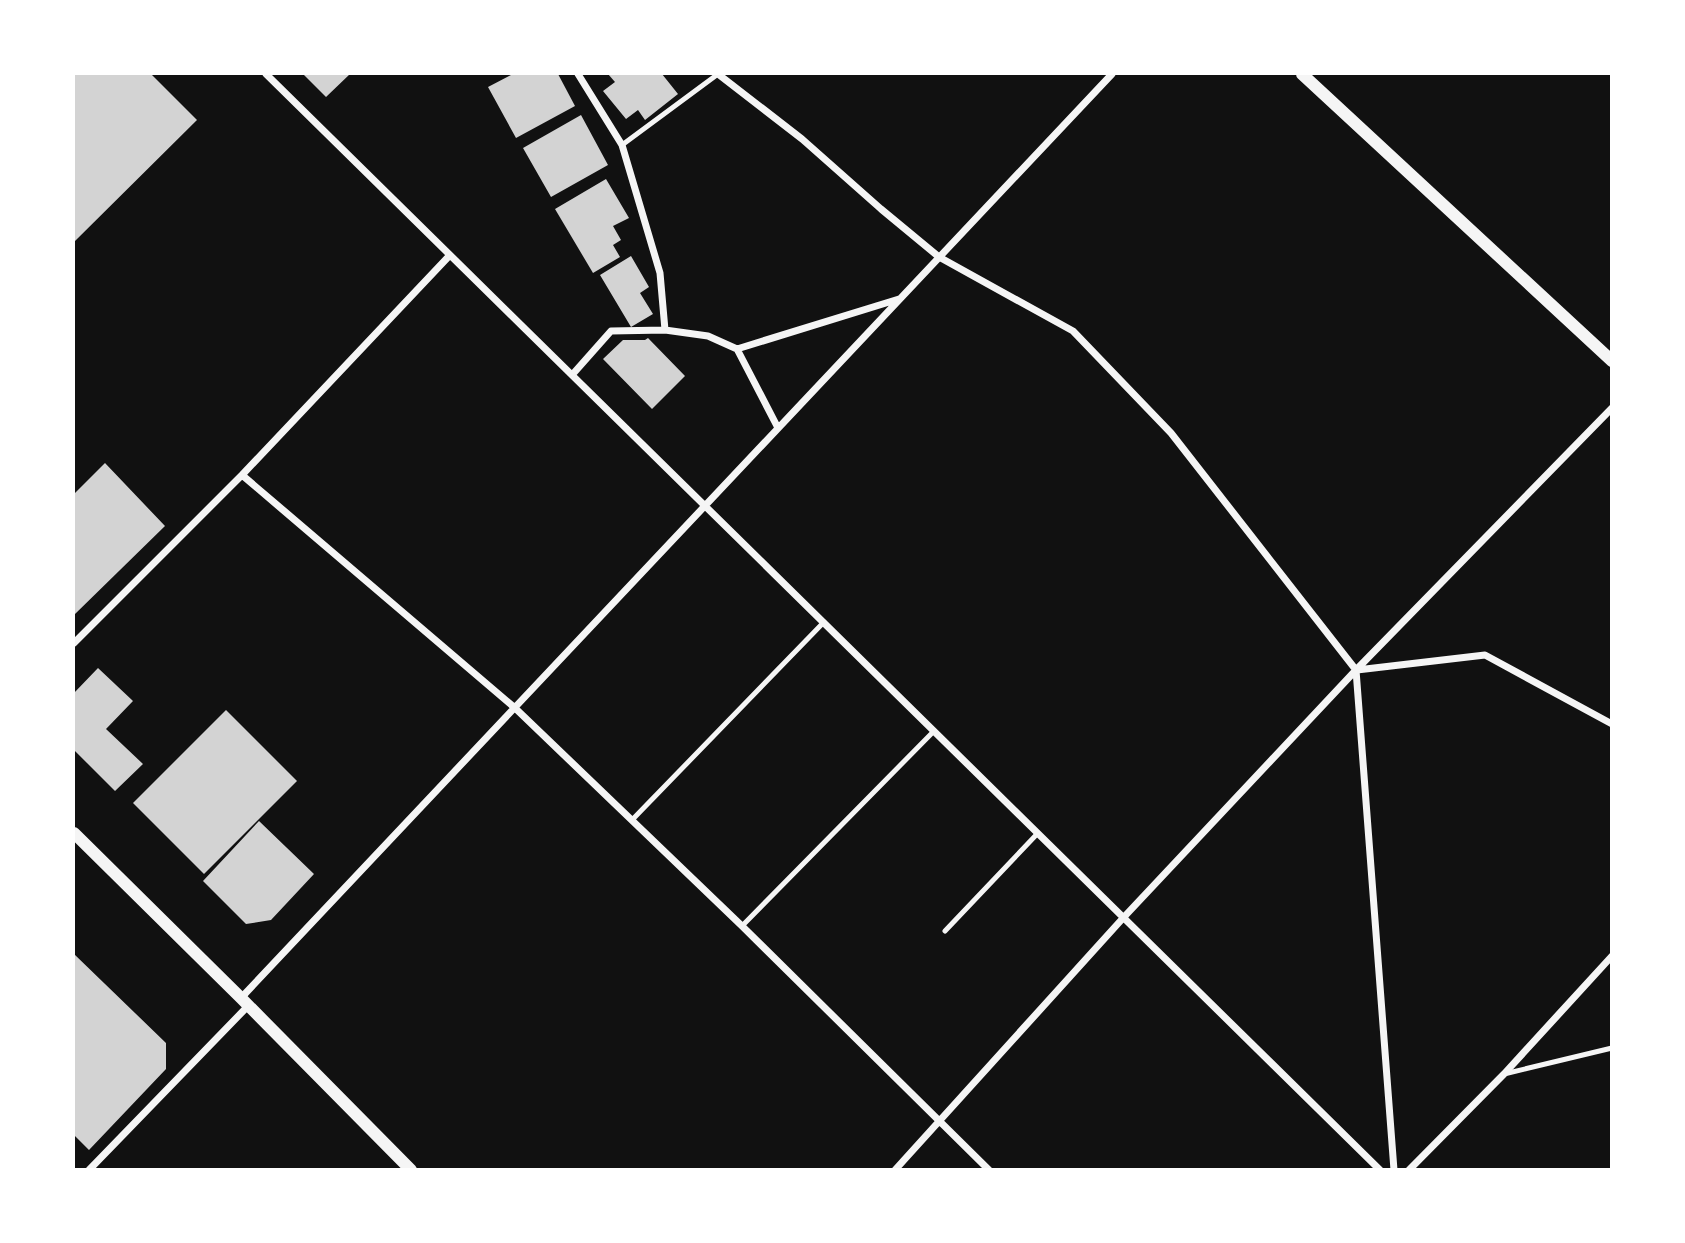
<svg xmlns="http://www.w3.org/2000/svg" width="1685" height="1243" viewBox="0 0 1685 1243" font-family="Figtree,sans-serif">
<rect width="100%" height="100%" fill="#111"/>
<path fill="#d3d3d3" d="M74,74H151L197,120L74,242Z
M303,74H350L326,97Z
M513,74H558L575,106L516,138L488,87Z
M608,74H662L678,94L645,120L638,110L626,119L603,91L615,82Z
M581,115L608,165L551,197L523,148Z
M606,179L629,218L613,226L621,240L613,245L620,257L593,273L555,209Z
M631,256L649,287L640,293L653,314L631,327L600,275Z
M648,338L685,376L652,409L603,359L623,340H645Z
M105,463L165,526L74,615V494Z
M98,668L133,701L106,729L143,764L115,791L74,750V693Z
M226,710L297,781L204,874L133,803Z
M259,821L314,874L271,920L246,924L203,881Z
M74,954L166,1043V1069L89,1150L74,1135Z"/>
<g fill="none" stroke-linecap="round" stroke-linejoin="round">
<path stroke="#f5f5f5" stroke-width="5" d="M622,145L718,74
M632,820L824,622
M742,926L934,731
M945,931L1038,833
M1504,1074L1612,1048"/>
<path stroke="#f5f5f5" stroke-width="7" d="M266,74L1380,1170
M718,74L802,139L881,209L939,257L1073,331L1171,433L1356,670L1394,1170
M665,330L708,336L737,349L899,299
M737,349L778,428
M572,375L611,331L665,330L660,273L622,145L578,74
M242,475L515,708L742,926L989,1170
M74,643L242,475L450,255
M1357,670L1485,655L1612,724
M241,998L1112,74
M89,1170L248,1006
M895,1170L1124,917L1356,670L1612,408
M1409,1170L1504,1074L1612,956"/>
<path stroke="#f5f5f5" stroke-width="12" d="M1302,74L1612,361
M74,833L241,998L411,1170"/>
</g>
<rect width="1685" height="1243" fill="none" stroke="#ffffff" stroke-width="150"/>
</svg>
